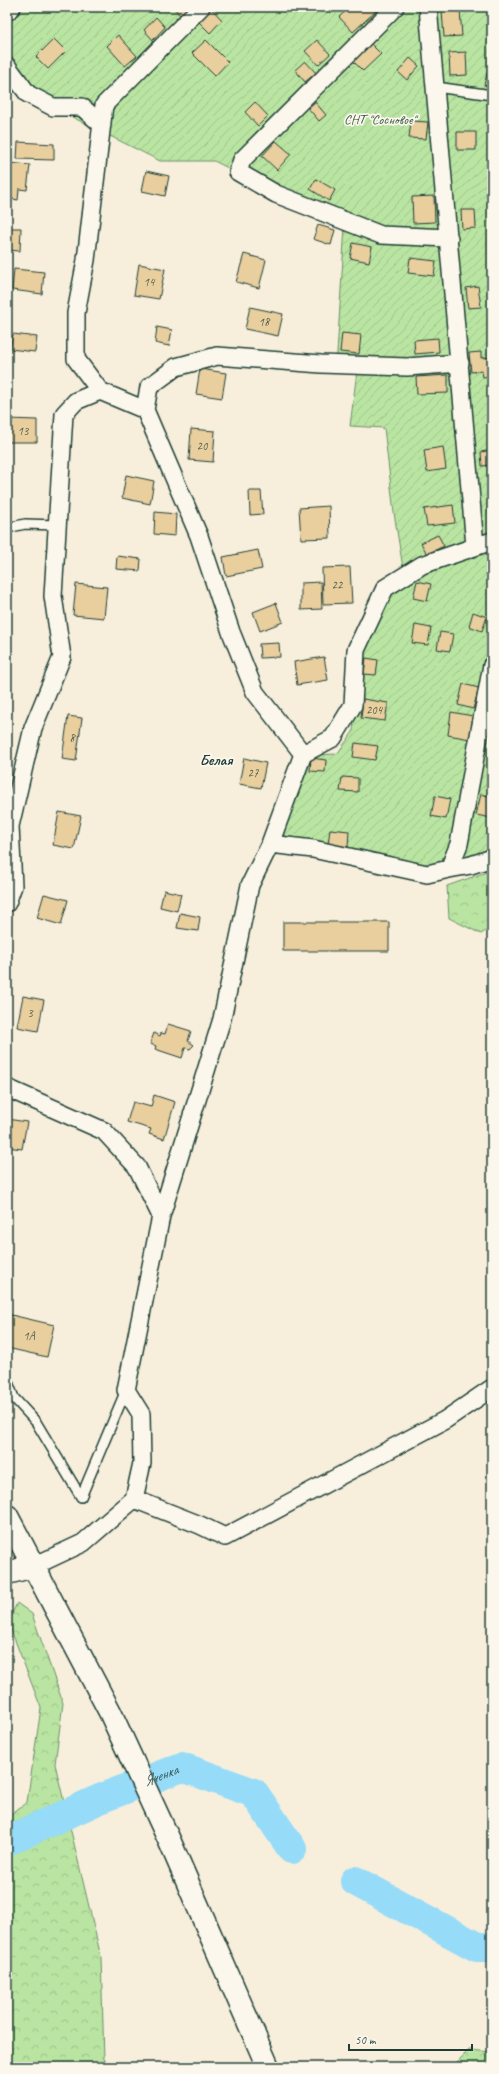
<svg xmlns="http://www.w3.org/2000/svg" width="499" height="2074" viewBox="0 0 499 2074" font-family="Caveat,sans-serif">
<defs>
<pattern id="forest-crowns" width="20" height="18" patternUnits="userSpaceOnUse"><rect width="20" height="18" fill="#b9e4a1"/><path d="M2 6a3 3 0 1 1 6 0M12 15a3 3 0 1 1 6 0" fill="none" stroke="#9fc48b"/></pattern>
<pattern id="garden-furrows" width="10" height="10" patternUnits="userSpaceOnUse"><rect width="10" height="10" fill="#b9e4a1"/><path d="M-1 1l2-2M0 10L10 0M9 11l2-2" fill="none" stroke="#9fc48b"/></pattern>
</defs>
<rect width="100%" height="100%" fill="#f7efdc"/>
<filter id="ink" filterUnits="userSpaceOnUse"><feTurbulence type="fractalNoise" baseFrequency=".025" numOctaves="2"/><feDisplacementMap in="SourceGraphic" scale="8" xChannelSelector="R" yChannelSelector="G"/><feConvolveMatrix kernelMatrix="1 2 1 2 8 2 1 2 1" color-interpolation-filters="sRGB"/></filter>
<g filter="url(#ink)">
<path fill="url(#forest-crowns)" stroke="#6c906a" d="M492,870V927L481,934L449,918L447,886Z
M17,1603L32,1614L63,1703L55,1764L101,1957L104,2059L111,2067H7V1817L27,1802L41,1708L8,1622Z
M469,2050L492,2052V2067H452Z"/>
<path fill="url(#garden-furrows)" stroke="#6c906a" d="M7,7H492V861L454,876L281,839L311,755L337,754L353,732L359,653L404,574L394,513L384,428L350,426L357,371L336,369L345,226L214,161H160L66,114L12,68L7,40Z"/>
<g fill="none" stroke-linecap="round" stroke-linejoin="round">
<g stroke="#96dbf8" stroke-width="30">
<path id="s1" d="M7,1841L102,1798L182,1767L254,1793L292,1849"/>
<path d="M355,1881L477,1947H492"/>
</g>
</g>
<path fill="#e9ce9e" stroke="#1f3d34" d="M173,7H189L180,15Z
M350,7H372L376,11L353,32L339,17Z
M211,8L222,20L210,33L198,21Z
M460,10L462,36L444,37L442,11Z
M156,17L165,27L153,40L144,30Z
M118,35L137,56L125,66L107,46Z
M54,39L66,51L48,69L36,57Z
M206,40L228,62L215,76L192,53Z
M317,40L330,54L318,65L305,51Z
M370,43L381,54L363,71L352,60Z
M466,52L467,75L450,76L449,53Z
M410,58L419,66L407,80L398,72Z
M305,61L316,73L305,82L295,70Z
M488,70L492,71V87L484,85Z
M255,102L268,116L258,126L245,112Z
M315,102L326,115L319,121L308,108Z
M411,121L428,122L426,139L409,138Z
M457,132H476V150H457Z
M276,141L291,154L277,170L262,156Z
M18,142L54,144V160L17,159Z
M9,163L30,165L27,190L19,189L18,200L7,198Z
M146,171L169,176L165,196L142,191Z
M316,179L335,190L329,201L310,189Z
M434,196L435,222L413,223L412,197Z
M461,210H475L476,228L462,229Z
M318,225L335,230L331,245L313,239Z
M7,228H21L20,251L7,250Z
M353,243L372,247L369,262L350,258Z
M244,254L266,260L259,288L236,282Z
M410,258L436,261L434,276L408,273Z
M139,264L165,269L159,299L134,295Z
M14,269L44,272L42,294L12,290Z
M478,286L481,307L468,308L466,288Z
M250,307L283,314L278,336L245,329Z
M157,327L172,330L169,346L155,343Z
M342,333L361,335L359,354L340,352Z
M13,334L37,337L35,352L10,349Z
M438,338L439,352L415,354L414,340Z
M481,352V358L492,357V376L483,377L482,371L471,372L469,353Z
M200,369L226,373L222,398L196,394Z
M448,375V393L417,394L416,377Z
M8,419L37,420V442H8Z
M191,429L215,431L213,462L189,460Z
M443,447L446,469L427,472L424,450Z
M492,450V465L482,466L481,452Z
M126,475L154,481L150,504L122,498Z
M249,491H261L263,514L250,515Z
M492,503V519H490L488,504Z
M453,505L455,523L427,526L424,509Z
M329,506L330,538L301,539L299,508Z
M155,512L176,514L175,536L154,534Z
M438,535L444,546L427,554L421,543Z
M258,550L262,569L226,576L223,557Z
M117,556L141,559L140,571L116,569Z
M350,567L352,603L323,604L322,568Z
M417,581L431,584L427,601L413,598Z
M321,582L322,609L301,610V583Z
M76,584L107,587L104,618L73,615Z
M276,603L283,622L260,631L253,612Z
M473,612L487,617L482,631L469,626Z
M415,625L431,628L428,645L412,643Z
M440,632L453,634L450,651L437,649Z
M279,643L280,657L260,658L259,644Z
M324,657L328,680L297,685L294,662Z
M366,658L378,660L376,675L364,674Z
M463,684L479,688L473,709L458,705Z
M363,699L388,703L385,721L361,718Z
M7,710L11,711L7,731Z
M451,712L473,716L470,739L448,735Z
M68,716L82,718L76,761L62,759Z
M355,743L378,746L375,760L353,757Z
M244,758L266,763L261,788L239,784Z
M311,758L326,760L325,772L310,771Z
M342,777L358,778V792L340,791Z
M481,794L492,797V818L476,815Z
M435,796L450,799L446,819L431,816Z
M59,812L81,816L74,849L53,845Z
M330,829L349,831L348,847L328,844Z
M164,890L181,894L177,911L160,907Z
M44,894L68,900L61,925L37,918Z
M180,913L200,917L198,931L177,928Z
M283,922H389V951H283Z
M23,996L44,1000L38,1031L17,1027Z
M168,1024L191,1031L188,1041L194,1045L190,1049L185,1048L182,1058L155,1049L156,1046L150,1044L154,1033L160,1036L161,1033L165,1034Z
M154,1095L175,1102L164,1139L149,1134L151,1129L127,1122L133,1102L151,1107Z
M7,1119L27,1122L22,1149L7,1147Z
M7,1314L54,1325L47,1357L7,1348Z"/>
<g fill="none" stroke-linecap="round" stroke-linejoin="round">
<defs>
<path id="lane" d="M436,87L492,95
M7,528L25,524L57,525
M7,1380L14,1398L36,1422L81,1497L126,1390"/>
<path id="street" d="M395,7L242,160L238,172L276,194L381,235L449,238
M428,7L475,546
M7,12L12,7
M7,66L28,94L53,107H82L102,125
M145,410L100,391L76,359V313L86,260L104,105L201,7
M303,754L255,692L231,632L199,536L145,410L149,387L176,367L217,356L321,364L407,367L460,363
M270,844L313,849L427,874L449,869L459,844L492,665
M449,869L471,865L492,858
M7,903L13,886L10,826L33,728L62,657L53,596L64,414L76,401L100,391
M7,1088L104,1131L137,1167L161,1216
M134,1499L142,1463L141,1414L126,1390L161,1216L222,1019L250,885L270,844L303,754L333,738L353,705L356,650L385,588L422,565L492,541
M34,1566L83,1543L134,1499L200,1525L225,1537L445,1420L492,1388"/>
<path id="secondary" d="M7,1516L110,1712L170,1842L268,2067
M7,1573L34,1566"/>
</defs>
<use href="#lane" stroke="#1f3d34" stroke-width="12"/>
<use href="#street" stroke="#1f3d34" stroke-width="20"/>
<use href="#secondary" stroke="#1f3d34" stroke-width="25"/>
<use href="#lane" stroke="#fbf7ec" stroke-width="9"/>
<use href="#street" stroke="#fbf7ec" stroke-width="17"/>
<use href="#secondary" stroke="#fbf7ec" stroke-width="22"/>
</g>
</g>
<g text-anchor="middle" stroke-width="3.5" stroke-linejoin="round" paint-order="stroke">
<g font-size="12" fill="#52614e">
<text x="149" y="286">14</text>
<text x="264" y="326">18</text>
<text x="23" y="435">13</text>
<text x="202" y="450">20</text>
<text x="337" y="589">22</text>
<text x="374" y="714">204</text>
<text x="72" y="742">8</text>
<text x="253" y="777">27</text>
<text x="30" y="1017">3</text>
<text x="29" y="1340">1А</text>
</g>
<g font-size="14" fill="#3e5e4a" stroke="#fbf7ec">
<text x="380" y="124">СНТ "Сосновое"</text>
</g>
<g font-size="15" font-style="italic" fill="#375d5b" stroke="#fbf7ec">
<text dy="5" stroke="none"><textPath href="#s1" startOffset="167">Яченка</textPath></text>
</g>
<g font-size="16" font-weight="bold" fill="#1f3d34" stroke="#fbf7ec">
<text x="216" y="765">Белая</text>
</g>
</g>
<rect width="499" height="2074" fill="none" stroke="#fbf7ec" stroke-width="24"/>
<rect x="12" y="12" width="475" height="2050" fill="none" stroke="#1f3d34" stroke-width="1.5" filter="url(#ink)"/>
<path d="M349 2044v6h123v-6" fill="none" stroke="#1f3d34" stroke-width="2"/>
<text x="355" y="2044" font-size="12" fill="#1f3d34" stroke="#fbf7ec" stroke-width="3" paint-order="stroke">50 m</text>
</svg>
